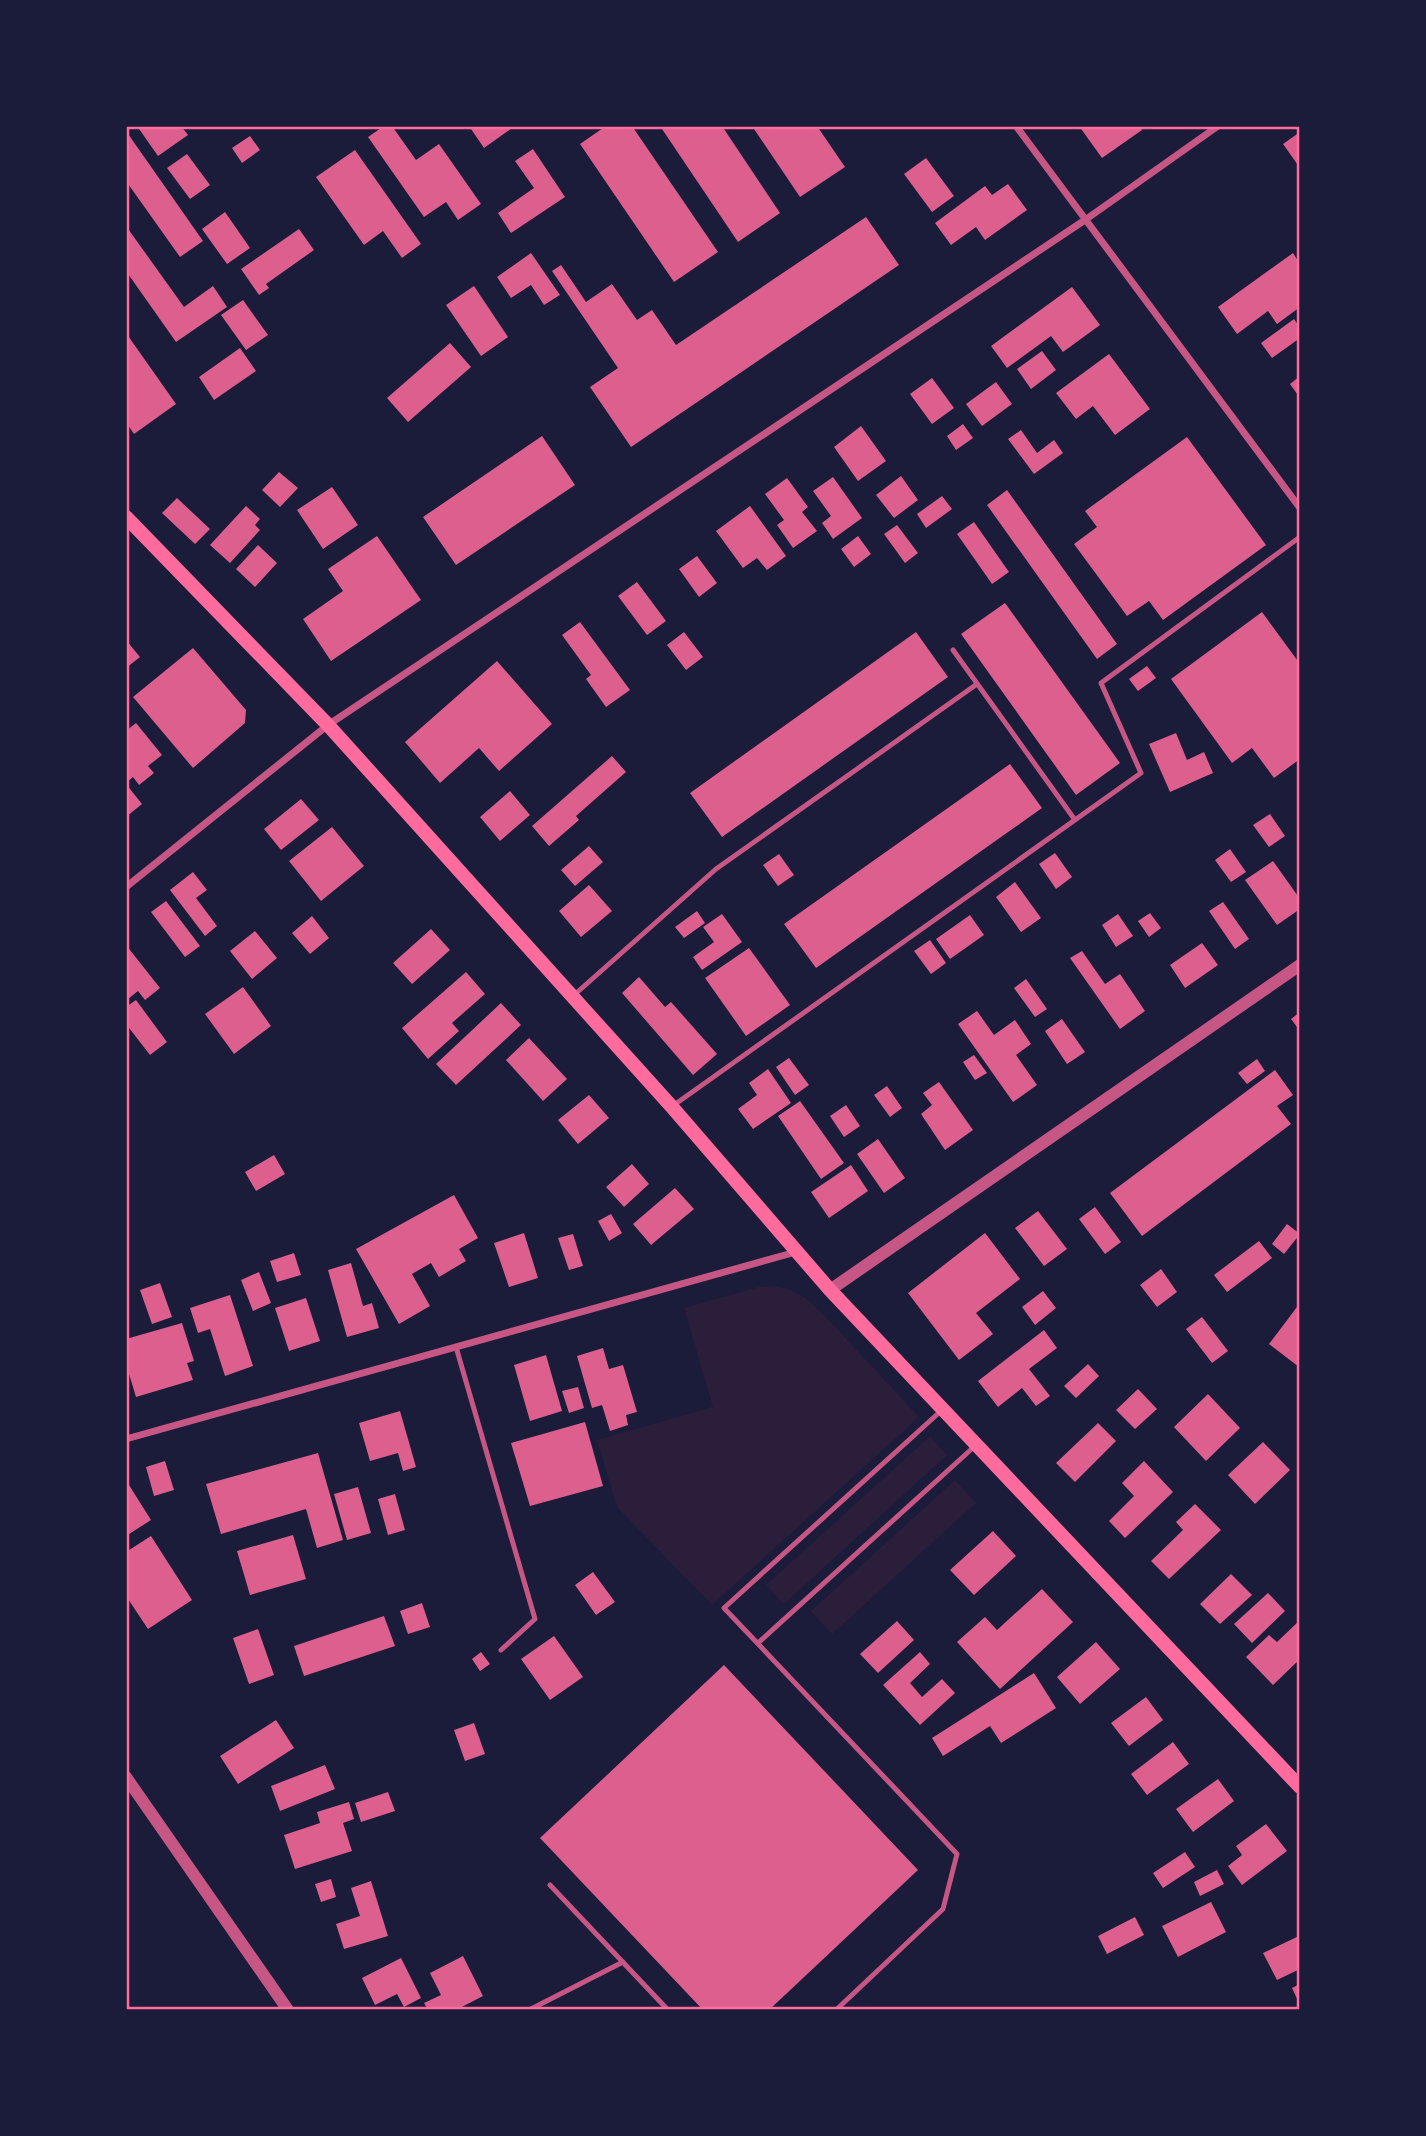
<svg xmlns="http://www.w3.org/2000/svg" width="1426" height="2136" viewBox="0 0 1426 2136" font-family="Arial,sans-serif">
<rect width="100%" height="100%" fill="#1b1b3a"/>
<path fill="#2a1e3b" d="M773,1286L788,1289L803,1296L825,1316L919,1417L712,1605L617,1507L597,1440L713,1407L684,1308L759,1287Z
M930,1436L947,1455L784,1604L766,1585Z
M955,1480L976,1503L832,1634L811,1611Z"/>
<path fill="#dd5f8e" d="M137,126H181L188,135L158,156Z
M384,126H392L416,160L439,144L481,204L458,220L446,202L424,217L368,137Z
M469,126H515L484,148Z
M606,126H632L718,252L674,282L580,144Z
M660,126H722L780,213L738,242Z
M752,126H817L845,167L800,197Z
M1079,126H1139L1142,130L1102,158Z
M126,131L203,241L180,257L126,181Z
M1300,132V168L1283,144Z
M250,136L260,150L242,163L232,148Z
M533,149L565,197L511,233L498,213L534,188L515,161Z
M355,150L421,244L402,258L383,231L364,245L316,177Z
M187,154L210,185L190,199L167,168Z
M926,158L954,196L932,212L904,174Z
M1008,184L1027,210L985,240L976,227L951,245L935,223L985,186L992,195Z
M225,212L250,248L227,264L202,229Z
M866,217L899,265L631,447L590,387L618,368L552,271L561,265L586,302L612,284L637,320L652,310L676,345Z
M126,226L184,307L213,286L227,307L176,342L126,271Z
M299,229L314,250L266,284L269,288L259,295L241,269Z
M531,253L560,295L544,305L531,285L511,298L497,277Z
M1293,253L1300,264V307L1277,324L1268,311L1237,334L1218,307Z
M474,286L508,337L481,356L446,305Z
M1072,287L1100,325L1063,352L1051,336L1007,368L991,346Z
M243,300L268,335L246,350L221,315Z
M1294,319L1300,328V338L1272,358L1261,343Z
M126,333L176,404L134,434L126,422Z
M450,343L471,367L408,422L387,398Z
M240,348L256,371L214,400L199,377Z
M1042,351L1056,370L1031,389L1017,369Z
M1109,354L1150,409L1115,435L1093,406L1076,419L1056,393Z
M1300,376V398L1290,384Z
M932,378L954,408L932,424L910,394Z
M996,382L1012,404L982,426L966,404Z
M963,424L973,438L956,450L947,436Z
M861,426L886,461L858,481L834,447Z
M1021,430L1037,453L1054,440L1063,453L1034,474L1008,439Z
M542,436L575,485L456,565L423,517Z
M1187,437L1266,545L1163,620L1149,601L1127,616L1074,544L1097,527L1085,511Z
M279,472L298,488L280,507L262,490Z
M901,476L918,500L894,518L876,495Z
M833,477L862,518L833,539L822,523L831,516L813,491Z
M787,478L808,507L802,512L817,531L793,548L777,525L784,520L765,494Z
M332,487L358,525L323,549L297,510Z
M1007,490L1117,644L1097,659L987,505Z
M942,496L952,509L926,528L917,514Z
M177,498L210,529L195,544L162,513Z
M246,506L260,519L255,525L260,530L230,563L210,545Z
M750,506L786,556L767,570L757,558L743,568L716,531Z
M974,522L1009,572L992,584L957,534Z
M897,525L918,553L905,563L884,534Z
M377,536L421,600L331,661L303,619L343,591L328,569Z
M858,536L871,554L854,567L841,549Z
M258,545L277,563L255,587L236,569Z
M697,556L717,583L699,597L679,569Z
M637,582L666,621L647,635L618,596Z
M1005,603L1120,763L1076,795L961,634Z
M1262,612L1300,664V759L1274,778L1252,748L1232,763L1171,679Z
M580,622L630,690L606,707L586,679L591,675L562,635Z
M684,632L703,657L686,670L667,645Z
M916,632L948,677L722,837L690,793Z
M126,640L140,657L126,668Z
M193,648L246,710L245,723L193,768L133,697Z
M497,661L552,724L499,771L479,748L440,783L405,742Z
M1147,666L1156,678L1138,691L1129,679Z
M136,723L162,755L148,766L154,773L139,785L133,777L126,783V731Z
M1176,733L1187,760L1204,752L1213,773L1170,792L1149,744Z
M612,756L626,772L576,816L579,820L549,846L532,826Z
M1010,764L1042,808L816,968L784,924Z
M126,784L142,804L126,817Z
M510,791L530,815L500,841L480,817Z
M301,799L319,820L281,850L264,829Z
M1270,814L1285,836L1269,847L1253,825Z
M332,827L364,866L321,901L289,861Z
M589,846L603,862L575,886L561,870Z
M1230,849L1246,872L1231,882L1215,860Z
M1055,853L1072,877L1056,889L1039,864Z
M779,854L794,875L778,886L763,865Z
M1273,861L1300,899V909L1277,925L1245,880Z
M193,872L207,890L196,898L217,926L205,936L170,890Z
M1015,882L1041,918L1021,932L996,897Z
M589,885L612,911L581,937L559,911Z
M166,901L200,946L185,957L151,912Z
M1223,902L1249,939L1235,949L1209,911Z
M697,911L705,923L684,938L675,927Z
M1150,913L1161,928L1149,937L1138,921Z
M722,914L742,942L702,970L693,957L714,942L703,927Z
M1118,914L1133,936L1116,947L1102,925Z
M970,915L984,935L950,959L936,939Z
M312,916L329,938L310,954L292,933Z
M431,929L450,950L412,984L393,963Z
M255,931L277,958L252,979L230,951Z
M930,940L946,963L931,974L914,951Z
M1202,943L1218,965L1185,988L1170,965Z
M126,945L160,988L145,1000L138,991L128,999L126,997Z
M749,948L790,1005L746,1036L705,978Z
M1082,951L1105,984L1120,974L1145,1011L1120,1029L1070,958Z
M466,972L485,994L452,1023L459,1031L428,1059L402,1028Z
M639,977L665,1007L671,1002L717,1054L693,1075L622,993Z
M1026,979L1047,1009L1035,1017L1014,988Z
M243,987L271,1026L234,1054L205,1014Z
M136,1000L167,1042L150,1055L126,1024V1007Z
M501,1003L521,1025L456,1085L436,1064Z
M977,1011L994,1035L1015,1020L1031,1044L1016,1055L1037,1085L1013,1102L958,1024Z
M1300,1012V1031L1291,1019Z
M1062,1019L1085,1052L1067,1064L1045,1031Z
M529,1038L567,1079L543,1101L506,1060Z
M974,1055L987,1073L975,1080L963,1062Z
M789,1058L809,1085L795,1095L776,1067Z
M1257,1059L1265,1071L1247,1084L1238,1073Z
M768,1069L791,1103L753,1129L738,1109L757,1095L749,1083Z
M1275,1070L1293,1095L1277,1106L1291,1124L1142,1236L1110,1193Z
M939,1082L973,1130L945,1150L921,1114L932,1105L923,1093Z
M887,1086L902,1108L890,1117L874,1095Z
M589,1095L609,1118L578,1144L558,1120Z
M800,1101L844,1163L821,1179L778,1116Z
M846,1105L860,1126L844,1137L830,1116Z
M878,1139L905,1178L884,1193L857,1154Z
M274,1155L285,1174L256,1191L245,1172Z
M632,1164L649,1184L624,1207L606,1187Z
M851,1165L868,1191L829,1218L811,1192Z
M675,1188L694,1209L651,1245L633,1224Z
M454,1195L478,1238L459,1249L466,1261L439,1277L431,1263L412,1274L430,1306L399,1324L356,1249Z
M1095,1207L1121,1242L1105,1254L1079,1219Z
M1038,1211L1067,1249L1044,1266L1015,1228Z
M611,1214L622,1233L609,1241L598,1221Z
M1287,1224L1300,1234L1284,1254L1272,1244Z
M524,1233L538,1278L509,1287L494,1243Z
M985,1233L1020,1279L976,1313L993,1334L959,1360L908,1293Z
M573,1234L583,1266L569,1270L558,1238Z
M1259,1241L1272,1258L1227,1292L1214,1275Z
M294,1253L301,1275L277,1282L270,1261Z
M351,1263L363,1306L372,1303L379,1328L347,1337L328,1270Z
M1161,1269L1177,1292L1157,1307L1140,1285Z
M259,1272L271,1303L253,1311L241,1280Z
M160,1283L172,1317L152,1324L140,1290Z
M1043,1291L1056,1308L1035,1325L1022,1307Z
M230,1295L253,1366L225,1376L210,1329L198,1333L190,1308Z
M306,1298L320,1341L289,1351L275,1308Z
M1300,1303V1365L1299,1367L1269,1344Z
M1202,1317L1228,1351L1212,1363L1186,1329Z
M182,1323L194,1361L187,1363L193,1380L136,1397L126,1364V1339Z
M1044,1330L1057,1348L1029,1369L1050,1396L1036,1406L1022,1388L998,1407L978,1381Z
M603,1348L609,1369L623,1365L637,1412L626,1415L628,1425L610,1431L602,1405L592,1408L577,1356Z
M546,1355L562,1411L530,1421L514,1365Z
M1088,1364L1099,1376L1076,1398L1064,1386Z
M578,1387L584,1408L569,1413L562,1391Z
M1138,1389L1157,1409L1135,1429L1116,1410Z
M1208,1394L1240,1428L1206,1461L1174,1427Z
M400,1411L416,1467L403,1471L398,1453L370,1461L359,1423Z
M585,1422L603,1486L530,1506L511,1443Z
M1098,1423L1116,1441L1075,1482L1056,1463Z
M1263,1442L1290,1470L1255,1504L1228,1475Z
M318,1453L343,1540L317,1548L306,1509L221,1534L206,1484Z
M165,1461L174,1490L154,1496L146,1467Z
M1144,1461L1173,1492L1125,1538L1109,1521L1134,1496L1122,1483Z
M129,1485L151,1520L126,1536V1487Z
M358,1487L371,1533L347,1540L334,1494Z
M395,1494L405,1530L388,1535L378,1499Z
M1195,1504L1221,1530L1169,1579L1151,1561L1183,1530L1176,1522Z
M993,1531L1016,1556L974,1595L950,1570Z
M293,1535L306,1579L250,1595L237,1551Z
M151,1536L192,1600L148,1629L126,1596V1552Z
M593,1572L615,1602L596,1615L575,1585Z
M1231,1574L1252,1595L1220,1624L1200,1604Z
M1042,1589L1073,1622L1000,1689L957,1642L985,1617L997,1630Z
M1268,1593L1285,1611L1252,1643L1234,1624Z
M422,1603L430,1627L408,1634L400,1611Z
M384,1616L395,1646L304,1676L294,1646Z
M1300,1620V1659L1273,1685L1246,1657L1269,1635L1277,1642Z
M897,1621L914,1640L878,1673L860,1654Z
M258,1629L274,1675L249,1684L233,1638Z
M554,1636L583,1677L550,1700L521,1659Z
M1096,1642L1120,1669L1080,1704L1057,1677Z
M481,1652L490,1664L480,1671L472,1659Z
M920,1652L930,1664L910,1683L922,1697L942,1679L955,1693L920,1725L883,1685Z
M724,1665L918,1870L769,2010H703L540,1838Z
M1034,1673L1056,1708L1001,1743L990,1726L943,1756L932,1738Z
M1146,1697L1163,1720L1129,1746L1111,1723Z
M276,1720L294,1748L238,1784L220,1756Z
M474,1723L485,1754L465,1761L454,1730Z
M1173,1742L1189,1764L1147,1795L1131,1774Z
M325,1765L335,1789L280,1811L271,1786Z
M1218,1779L1234,1801L1193,1832L1176,1809Z
M388,1792L395,1811L361,1822L355,1803Z
M349,1802L354,1819L343,1823L352,1851L295,1869L284,1835L320,1823L317,1812Z
M1266,1824L1287,1851L1242,1885L1228,1866L1242,1855L1236,1846Z
M1185,1852L1195,1867L1163,1888L1153,1873Z
M1217,1870L1224,1884L1200,1896L1194,1882Z
M331,1879L336,1897L321,1902L315,1884Z
M371,1881L388,1936L344,1949L336,1924L360,1916L351,1888Z
M1211,1902L1226,1932L1178,1957L1162,1926Z
M1135,1917L1144,1935L1107,1954L1098,1936Z
M1299,1936L1300,1969L1277,1980L1263,1953Z
M463,1956L483,1996L456,2010H428L424,2003L441,1995L430,1973Z
M401,1958L421,1998L404,2007L397,1994L375,2005L362,1978Z
M1300,1984V2005L1292,1988Z"/>
<g fill="none" stroke-linecap="round" stroke-linejoin="round">
<path stroke="#c65784" stroke-width="5" d="M953,650L1075,820
M573,996L716,869L977,684
M674,1105L1141,773L1101,683L1300,537
M456,1347L535,1619L501,1650
M758,1643L976,1445
M550,1885L668,2010
M529,2010L623,1962
M836,2010L943,1909L957,1854L724,1608L942,1410"/>
<path stroke="#c65784" stroke-width="7" d="M1016,126L1300,508
M126,887L328,725L1085,220L1218,126
M126,1439L796,1252"/>
<path stroke="#c65784" stroke-width="12" d="M830,1290L1300,965
M126,1777L288,2010"/>
<path stroke="#ff6b9d" stroke-width="14" d="M126,517L328,725L672,1107L830,1290L1300,1787"/>
</g>
<rect width="1426" height="2136" fill="none" stroke="#1b1b3a" stroke-width="256"/>
<rect x="128" y="128" width="1170" height="1880" fill="none" stroke="#ff6b9d" stroke-width="2.5"/>
</svg>
